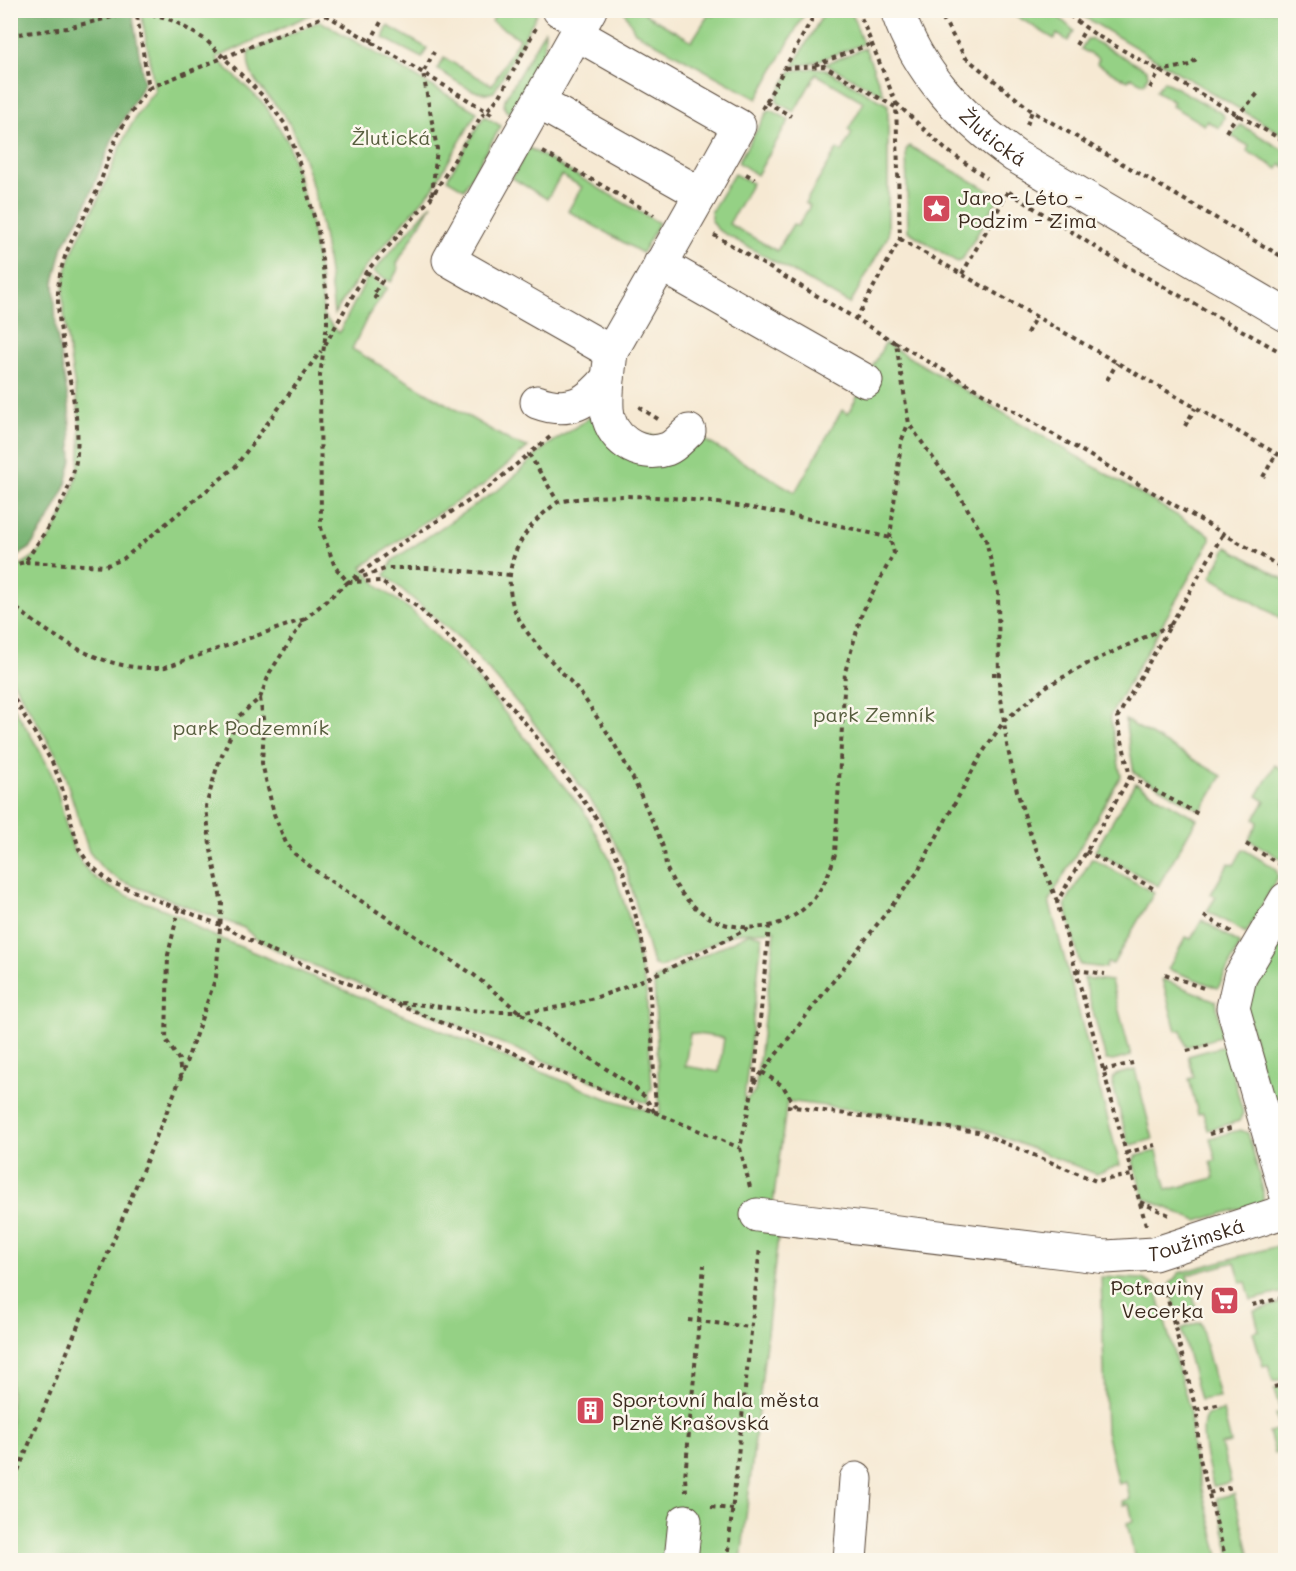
<svg xmlns="http://www.w3.org/2000/svg" width="1296" height="1571" viewBox="0 0 1296 1571" font-family="Mali,sans-serif">
<rect width="100%" height="100%" fill="#fbf7ec"/>
<filter id="ink" filterUnits="userSpaceOnUse"><feTurbulence type="fractalNoise" baseFrequency=".0167" numOctaves="2"/><feDisplacementMap in="SourceGraphic" scale="12" xChannelSelector="R" yChannelSelector="G"/><feConvolveMatrix kernelMatrix="1 2 1 2 8 2 1 2 1" color-interpolation-filters="sRGB"/></filter>
<filter id="wash" filterUnits="userSpaceOnUse"><feTurbulence type="fractalNoise" baseFrequency=".008" numOctaves="4" result="noise"/><feDisplacementMap in="SourceGraphic" scale="24" xChannelSelector="R" yChannelSelector="G"/><feGaussianBlur stdDeviation="1.35" result="paint"/><feColorMatrix in="noise" values="0 0 0 0 0 0 0 0 0 0 0 0 0 0 0 0 0 1.4 0 .05"/><feComposite in="paint" operator="in"/></filter>
<g filter="url(#wash)">
<rect width="100%" height="100%" fill="#f6e9d3"/>
<path fill="#95d185" stroke="#687e52" stroke-width="1.5" fill-rule="evenodd" d="M141,11H312V14L216,58L265,105L288,142L310,219L321,282L323,315L339,333L368,276L387,288L368,316L352,349L512,442L528,447L482,486L424,522L362,567L380,588L411,610L475,676L584,811L610,860L629,918L646,990L652,1089L648,1092V1104L279,951L256,939L244,928L121,881L103,869L89,852L61,763L11,678V570C41,555 44,550 60,520C97,451 74,401 66,329C65,317 62,304 63,293C64,255 88,224 102,191C118,155 128,121 155,91Z
M483,11H533L537,14L494,92C475,98 454,79 437,69L444,58L492,85L519,38L492,22L494,17Z
M624,11H647L645,14L692,41L709,14L713,16L717,11H806L757,99L635,32Z
M825,11H851L863,44L809,64L793,66Z
M1008,11H1052L1074,31L1068,41L1057,34L1054,39Z
M1074,11H1285V136Z
M320,21L477,112L433,188L364,269L334,314C327,251 318,183 290,125C278,99 243,83 249,52Z
M388,26L427,48L422,58L383,38Z
M545,30L544,56L512,111L507,112L504,107L505,99Z
M1087,39H1091L1147,70L1148,76L1144,84L1131,77L1128,81L1097,64L1099,59L1081,49Z
M865,48L884,95L825,64Z
M814,68L825,69L888,105V236L850,304L718,230L712,221L711,212L734,174L752,183L729,224L777,251L793,224L798,226L810,206L805,203L837,149L842,152L852,133L848,130L864,102L816,74L794,112L777,102V95L791,71Z
M1164,81L1223,114L1224,118L1219,128L1207,121L1204,125L1172,106L1174,102L1156,91Z
M768,111H773L789,120L757,175L738,162Z
M484,116L501,126L464,189L447,179Z
M1241,125L1285,151V167L1281,164L1278,169L1247,151L1249,146L1231,136Z
M909,146L995,194L997,201L962,260L957,262L908,231L906,150Z
M529,148L659,223L642,253L568,211L582,187L561,175L547,199L512,178Z
M432,204L397,263L398,269L391,282L373,272Z
M885,343L1210,535V541L1110,716L1121,776L1049,901L1120,1165L1096,1174L972,1125L787,1101L773,1204L778,1237L741,1560H11L10,701C24,725 40,748 51,773C66,808 64,856 98,880C130,903 170,904 200,930L524,1065L603,1097L660,1114L654,979L750,933L762,936L744,1101L755,1092L775,931L735,933L660,968L653,964L623,858L594,805L531,719L466,644L385,575L393,560L505,485L545,447L592,416L601,433L701,438L795,492L842,410L848,414ZM690,1033L724,1038L719,1072L685,1066Z
M1227,547L1285,580V621L1211,577Z
M1125,720L1222,776L1201,811L1134,773Z
M1275,765L1285,772V861L1249,840L1258,822L1254,819L1265,801L1257,796Z
M1135,783L1197,819L1158,886L1095,851Z
M1243,849L1276,869L1278,877L1246,933L1207,911L1216,897L1211,894L1229,863L1234,865Z
M1092,858L1154,893L1113,964L1107,963L1106,968L1080,965L1065,904Z
M1202,920L1240,944L1218,988L1168,969L1186,937L1191,939Z
M1285,925V1160L1247,1014L1248,990Z
M1084,978L1111,981L1131,1056L1113,1061L1106,1060Z
M1162,979L1216,1001L1221,1029L1220,1037L1186,1047L1181,1030L1176,1031Z
M1220,1047L1226,1049L1243,1113L1239,1121L1208,1130L1203,1113L1198,1114L1189,1079L1194,1077L1188,1056Z
M1135,1070L1153,1139L1132,1145L1128,1143L1112,1081L1115,1075Z
M1240,1130L1248,1133L1263,1190V1202L1197,1221L1144,1198L1133,1161L1136,1156L1157,1151L1167,1190L1214,1178L1211,1162L1216,1160L1210,1138Z
M1285,1244V1292L1251,1300L1246,1282L1241,1283L1235,1262L1187,1275L1196,1307L1177,1313L1170,1284L1179,1273Z
M1101,1277L1143,1279L1155,1286L1190,1411L1192,1450L1220,1560H1135L1127,1523L1133,1521L1129,1504L1123,1505L1122,1501L1130,1499L1126,1482L1118,1484L1106,1432Z
M1285,1302V1379L1273,1382L1268,1365L1263,1366L1253,1332L1259,1330L1254,1311Z
M1200,1322L1219,1397L1200,1400L1181,1329Z
M1285,1386L1286,1470H1284L1280,1452L1275,1453L1269,1432L1280,1429L1276,1414L1281,1413L1274,1389Z
M1223,1411L1231,1443L1221,1445L1231,1482L1215,1486H1213C1209,1469 1197,1429 1207,1415Z
M1234,1494L1251,1560H1231L1217,1498Z"/>
<path fill="#78b372" stroke="#5a6e48" stroke-width="1.5" d="M11,10L132,11L144,83L114,136L83,212L63,246L54,282L56,329L69,406L72,460L65,488L48,521L29,549L11,560Z"/>
</g>
<g filter="url(#ink)">
<g fill="none" stroke-linecap="round" stroke-linejoin="round">
<defs>
<g id="minor">
<path d="M559,10L582,24"/>
<path id="s1" d="M897,10C918,73 962,118 1015,156L1286,315"/>
<path d="M577,34L739,126L701,194"/>
<path d="M538,102L701,194L611,352L449,260L590,10"/>
<path d="M660,264L866,381"/>
<path d="M611,352C609,370 606,390 607,408C608,438 639,459 667,449C675,446 682,437 689,431"/>
<path d="M537,402C569,414 588,403 608,378"/>
<path d="M1286,899L1240,977L1233,1008L1286,1193"/>
<path id="s2" d="M757,1215L1106,1257L1154,1254L1286,1211"/>
<path d="M681,1560L685,1521"/>
<path d="M850,1560L856,1479"/>
</g>
</defs>
<use href="#minor" stroke="#574739" stroke-width="35"/>
<path stroke="#574739" stroke-width="4" stroke-dasharray="4.5 4.5" stroke-linecap="butt" d="M318,10L495,116
M858,10L896,103L900,239L856,319L896,343L909,424L960,496L986,540L998,593L999,682L1007,745L1017,791L1031,836L1057,901
M938,10L965,57L1032,111L1286,259
M1062,10L1096,35L1286,142
M10,35L67,28L137,11L163,17L176,22L206,40L264,97L285,124L296,152L318,231L327,297V324L320,376L321,528L335,567L348,582L305,619L270,672L260,698L239,716L217,767L206,806L210,845L222,904L216,977L181,1077L10,1490
M370,42L381,22
M1076,45L1086,28
M815,65L871,44
M785,68L824,66L895,107
M149,88L325,16
M1150,88L1160,71L1190,65L1199,56
M766,102L791,116
M896,103L945,149L987,178
M762,109L817,10
M1027,125L1032,111
M1226,132C1235,116 1247,106 1259,92
M543,152L654,215
M746,174L755,179
M1009,192L1114,259L1286,355
M432,195L437,149L423,73L434,52
M714,235L858,320
M900,239L1286,459
M366,272L382,281L373,295L378,299
M962,274L1008,192
M1027,333L1036,316
M895,342L1286,570
M325,345L366,272L431,198L480,118L500,96L536,28
M1107,380L1117,363
M639,407L658,419
M1185,426L1195,408
M550,437L529,454L558,502C526,525 504,556 511,597C517,633 560,667 582,695C590,706 597,718 605,729C620,753 634,778 645,805C651,819 658,832 663,847C665,854 665,862 667,869C678,895 701,918 728,925C744,928 762,929 777,924C811,911 826,887 835,854L845,672L862,613L894,553L890,538C796,514 653,483 558,502
M1263,477L1276,454
M890,538L901,442L908,424
M25,562L105,566L123,559L235,467L321,351
M10,566L25,562C46,531 69,499 76,461C84,412 58,349 58,298C57,259 78,230 94,197C104,176 109,153 119,133C127,117 139,102 149,88L136,10
M510,575L427,568H388L348,582L399,545L483,492L529,454
M348,582L380,581L419,608L476,665L532,731L600,823L622,867L640,931L649,976L656,1113
M10,603C51,637 109,675 165,667L305,619
M992,674H999
M10,692L52,762L60,781L79,849L89,864L110,882L223,926L271,951L740,1148
M260,698L264,726L262,763L274,814L286,843L295,854L317,872L474,975L519,1012L634,1087L645,1097L655,1113
M1130,777L1200,815
M1246,844L1284,867
M1086,851L1156,890
M179,908L168,955L166,1040L179,1060L181,1077
M1204,916L1232,932
M1076,970L1105,974
M1165,974L1206,989
M401,1003C439,1006 481,1013 519,1012C600,1008 678,964 749,928
M1187,1051L1213,1044
M1103,1070L1133,1063
M762,1072L783,1086L796,1107
M754,1083L917,873L981,755L1004,721L1047,686L1087,664L1171,625
M787,1106L978,1132L1096,1181L1132,1175
M1209,1134L1234,1127
M1126,1153L1155,1145
M750,1187L740,1148L754,1083L769,927
M1140,1202L1169,1215
M1146,1225L1057,902L1130,777L1117,718L1223,534
M1164,1284L1197,1414L1199,1455L1226,1560
M1252,1305L1286,1297
M688,1320L751,1327
M1174,1323L1198,1317
M1274,1387L1286,1384
M1196,1410L1221,1404
M1285,1474H1286
M686,1492L685,1477L704,1265
M1209,1493L1232,1487
M711,1507L733,1509
M727,1560L760,1247"/>
<use href="#minor" stroke="#fff" stroke-width="33"/>
</g>
</g>
<defs>
<symbol id="sight-square" viewBox="-11 -11 22 22"><rect x="-9" y="-9" width="18" height="18" rx="4" fill="#d1495b" stroke="#fbf7ec"/><path d="M0-6L1.8-2.2L6-1.7L2.9 1.2L3.7 5.4L0 3.3L-3.7 5.4L-2.9 1.2L-6-1.7L-1.8-2.2Z" fill="#fff"/></symbol>
<symbol id="supermarket-square" viewBox="-11 -11 22 22"><rect x="-9" y="-9" width="18" height="18" rx="4" fill="#d1495b" stroke="#fbf7ec"/><path d="M-6-5.5h2.5l.6 2H6L4.5 2H-2.5L-4.4-4H-6ZM-1.5 3.2a1.3 1.3 0 1 0 .1 0ZM3 3.2a1.3 1.3 0 1 0 .1 0Z" fill="#fff"/></symbol>
<symbol id="building-square" viewBox="-11 -11 22 22"><rect x="-9" y="-9" width="18" height="18" rx="4" fill="#d1495b" stroke="#fbf7ec"/><path d="M-4-6H4V6H1V3H-1V6H-4ZM-2.5-4.3h1.7v1.8h-1.7ZM.8-4.3h1.7v1.8H.8ZM-2.5-1h1.7V.8h-1.7ZM.8-1h1.7V.8H.8Z" fill="#fff"/></symbol>
</defs>
<g fill-rule="evenodd">
<use href="#sight-square" x="920" y="192" width="33" height="33"/>
<use href="#supermarket-square" x="1208" y="1284" width="33" height="33"/>
<use href="#building-square" x="574" y="1394" width="33" height="33"/>
</g>
<g text-anchor="middle" stroke-width="5" stroke-linejoin="round" paint-order="stroke">
<g font-size="20" fill="#3b2a1e" stroke="#fbf7ec">
<text dy="7" stroke="none"><textPath href="#s1" startOffset="162">Žlutická</textPath></text>
<text dy="7" stroke="none"><textPath href="#s2" startOffset="444">Toužimská</textPath></text>
</g>
<g font-size="20" fill="#565c3d" stroke="#fbf7ec">
<text x="391" y="145">Žlutická</text>
<text x="874" y="722">park Zemník</text>
<text x="251" y="735">park Podzemník</text>
</g>
<g font-size="20" fill="#3b2a1e" stroke="#fbf7ec" text-anchor="start">
<text x="958" y="205">Jaro - Léto -<tspan x="958" dy="23">Podzim - Zima</tspan></text>
<text x="1204" y="1295" text-anchor="end">Potraviny<tspan x="1204" dy="23">Vecerka</tspan></text>
<text x="612" y="1407">Sportovní hala města<tspan x="612" dy="23">Plzně Krašovská</tspan></text>
</g>
</g>
<rect width="1296" height="1571" fill="none" stroke="#fbf7ec" stroke-width="36"/>
</svg>
